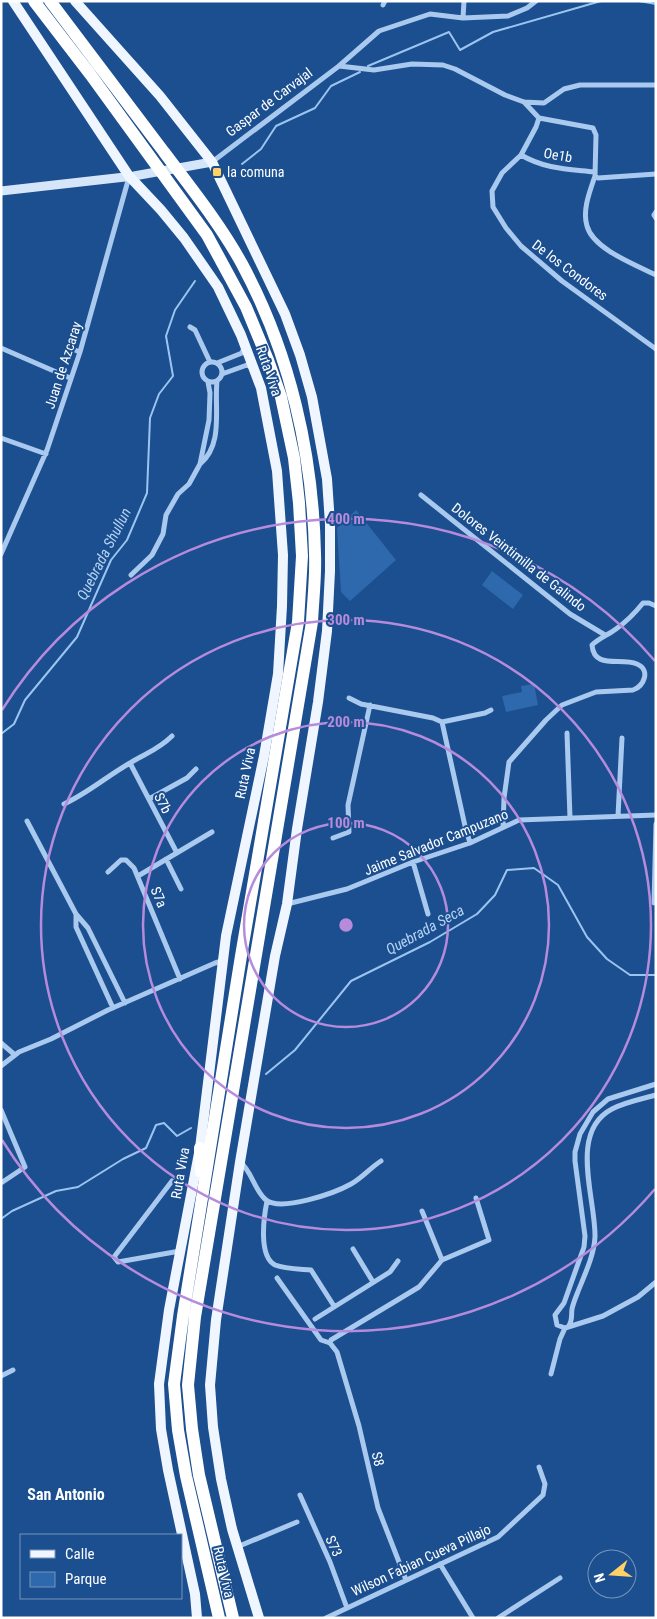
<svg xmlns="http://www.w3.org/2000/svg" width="657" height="1619" viewBox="0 0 657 1619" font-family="'Roboto Condensed',sans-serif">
<rect width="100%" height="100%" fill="#1b4f8f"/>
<path fill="#2e69ad" d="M356,510L396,560L350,601L341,592L337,528Z
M492,571L523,595L513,609L482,585Z
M534,684L538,705L506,712L502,696L522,692L521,686Z"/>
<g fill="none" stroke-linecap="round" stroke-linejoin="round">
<path stroke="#9cc4f0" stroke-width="2" d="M639,1L656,4
M368,66L449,32L460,50L493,32L601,1
M242,164L261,149L276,126L315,108L331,86L360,72
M1,734L14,724L25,700L77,637L111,560L127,540L147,493L150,418L159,394L173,376L166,336L175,310L195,281
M266,1074L295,1050L351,981L430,942L477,914L495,895L507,870L534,868L558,885L587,937L607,959L630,975H656
M1,1219L12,1211L56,1191L78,1187L123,1159L146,1148L156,1125L164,1123L177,1136L191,1128"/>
<path stroke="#a9c9ee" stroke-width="5" d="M383,5L385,1
M463,18L464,1
M339,66L374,70L412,64L443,65L455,69L505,95L524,102L544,103L564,89L580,85H656
M524,102L539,118L593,128L596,135L595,176L598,178L656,174
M539,118L536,127L521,155L502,173L492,191L493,207L506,228L521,246L562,281L656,349
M521,155C545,169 567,169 594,172
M212,162L339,66L379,31L430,14L463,18L508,16L527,8L536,1
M595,176C590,191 582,210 587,226C593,249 636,265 656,275
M656,212L654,215L656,218
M190,327L195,330L210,362
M1,348L70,378
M72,349L80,352
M202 372a10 10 0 1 1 20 0a10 10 0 1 1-20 0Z
M217,363L242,353L244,348
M222,374L247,365L251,367
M1,438L46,454
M200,464C224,444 214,408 217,381
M421,495L570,614L605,635
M1,554L47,450L80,352L129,177
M131,575L152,555L163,534L166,515L178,494L189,484L200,464L209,420L210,393L208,382
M349,698L361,704L433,718L442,722L485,713L491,710
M442,722L465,826L470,843
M567,733L570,818
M130,763L177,853
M149,799L187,778L196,769
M64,804C88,793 107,776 130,763C146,753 158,750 172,736
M618,816L622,738
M27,821L76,914L88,928L125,1003
M503,827L504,798L509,762L546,720L562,705L596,692L633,690C644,686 651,670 637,664C621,657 594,670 592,645C599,638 608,635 616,629C626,622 635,613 643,603H649L656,606
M333,838L349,832L348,805L370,705
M166,859L181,889
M413,862L428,914
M108,872L121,860H126L134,868L180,979
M138,876L212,832
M654,903L656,824
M287,904L347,889L413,862L470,843L519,820L656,815
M76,915V927L113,1008
M1,1043L15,1055
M1,1066L19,1052L51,1039L108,1010L215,963L222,961
M1,1110L25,1167L1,1183
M240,1162C252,1171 254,1190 266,1200C281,1212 335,1193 351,1184C362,1178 370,1168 381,1161
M172,1181L114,1257L118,1262L180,1251
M267,1201C264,1216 258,1256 275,1265C285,1269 300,1269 311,1270L334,1306
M422,1211L442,1260
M353,1249L373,1282
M277,1278L321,1340L330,1343L337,1352L359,1426L378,1508L406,1580
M315,1319L390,1272L398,1261
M568,1327C573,1321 571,1316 572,1309C573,1304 575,1299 577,1294C584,1276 594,1256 595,1237C596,1199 568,1132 612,1109C625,1102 642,1099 656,1095
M565,1328L557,1325L555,1315L564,1303L584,1247L585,1236L575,1161V1152L580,1134L593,1112L608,1099L656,1084
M330,1343L331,1340L419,1287L442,1260L489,1240L476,1198
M551,1374L560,1339L565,1328L603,1316L638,1297L656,1282
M1,1376L13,1370
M300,1495L330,1562L347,1608
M237,1547L297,1522
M440,1564L473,1618
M326,1618L498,1537L543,1495L545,1484L539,1467
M498,1618L560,1578"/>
<path stroke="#d6e6fa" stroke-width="9" d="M1,191L134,176L212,162"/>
<path stroke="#f0f6ff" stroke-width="10" d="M13,1L129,176L161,210L184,238L218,287L241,335L261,388L277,471L283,555L282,606L278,674L264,756L226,936L200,1148L169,1310L159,1384L161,1429L168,1470L195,1594L197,1618
M75,1L160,96L212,162L285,314L300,355L312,397L327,479L330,524V571L327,631L318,702L297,829L287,904L275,956L240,1162L216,1320L210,1385L213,1427L221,1479L232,1529L259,1618"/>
<path stroke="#fff" stroke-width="12" d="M34,1L90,74L207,235L246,307L268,360L281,397L294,458L299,503L302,556L298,622L241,956L183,1316L174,1384L178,1430L186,1476L219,1618
M50,1C88,52 126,102 164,152C191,188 220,224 242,264C290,353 313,454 315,554C316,577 313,600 312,622L195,1317L188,1385L192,1429L199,1475L233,1618
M200,1148L201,1172"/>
</g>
<g fill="none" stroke="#b68bdc" stroke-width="2.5">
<circle cx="346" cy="925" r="102"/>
<circle cx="346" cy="925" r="203"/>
<circle cx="346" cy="925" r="305"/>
<path d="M655 1189A406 406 0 0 1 2 1140M2 710A406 406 0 0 1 655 661"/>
</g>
<rect fill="#ffd166" stroke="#1b4f8f" stroke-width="2" x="212" y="167" width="10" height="10" rx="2.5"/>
<g text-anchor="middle" stroke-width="4" stroke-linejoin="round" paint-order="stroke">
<g font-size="14" fill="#fff" stroke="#1b4f8f">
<text transform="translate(269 102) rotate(-37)" y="5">Gaspar de Carvajal</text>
<text transform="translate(558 155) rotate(10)" y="5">Oe1b</text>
<text transform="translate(570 270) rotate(37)" y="5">De los Condores</text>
<text transform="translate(63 365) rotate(-72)" y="5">Juan de Azcaray</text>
<text transform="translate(269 371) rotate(71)" y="5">Ruta Viva</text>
<text transform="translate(519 557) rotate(38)" y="5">Dolores Veintimilla de Galindo</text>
<text transform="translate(245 773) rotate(-78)" y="5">Ruta Viva</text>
<text transform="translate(163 803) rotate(63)" y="5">S7b</text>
<text transform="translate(436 842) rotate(-22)" y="5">Jaime Salvador Campuzano</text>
<text transform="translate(159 897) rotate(67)" y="5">S7a</text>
<text transform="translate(180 1173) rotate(-80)" y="5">Ruta Viva</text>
<text transform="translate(378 1459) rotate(76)" y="5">S8</text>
<text transform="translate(334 1546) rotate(65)" y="5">S73</text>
<text transform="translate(421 1560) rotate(-25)" y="5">Wilson Fabian Cueva Pillajo</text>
<text transform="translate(224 1572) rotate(77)" y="5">Ruta Viva</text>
</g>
<g font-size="14" fill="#fff" stroke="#1b4f8f" text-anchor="start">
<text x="227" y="177">la comuna</text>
</g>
<g font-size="15" font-style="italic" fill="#b5d3f5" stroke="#1b4f8f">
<text transform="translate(104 554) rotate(-63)" y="5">Quebrada Shullun</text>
<text transform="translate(425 930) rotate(-29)" y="5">Quebrada Seca</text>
</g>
<g font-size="16" font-weight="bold" fill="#fff" stroke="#1b4f8f">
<text x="66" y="1500">San Antonio</text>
</g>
</g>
<circle cx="346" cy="925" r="8" fill="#b68bdc" stroke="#1b4f8f" stroke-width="2.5"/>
<g font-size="15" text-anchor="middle" font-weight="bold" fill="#b68bdc" stroke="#1b4f8f" stroke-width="4" stroke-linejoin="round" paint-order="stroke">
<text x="346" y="524">400 m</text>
<text x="346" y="625">300 m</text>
<text x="346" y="727">200 m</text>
<text x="346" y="828">100 m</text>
</g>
<rect width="657" height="1619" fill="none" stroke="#ffffff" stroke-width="5"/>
<rect x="20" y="1534" width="162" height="65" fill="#1b4f8f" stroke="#7695bc"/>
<rect x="30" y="1550" width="25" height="8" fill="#f0f6ff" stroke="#7695bc"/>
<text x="65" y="1559" font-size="15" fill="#ffffff">Calle</text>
<rect x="30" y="1572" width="25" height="15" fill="#2e69ad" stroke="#7695bc"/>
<text x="65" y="1584" font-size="15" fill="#ffffff">Parque</text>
<g transform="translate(612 1574) rotate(253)"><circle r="24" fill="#1b4f8f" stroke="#7695bc"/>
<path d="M0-4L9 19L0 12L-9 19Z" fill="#ffd166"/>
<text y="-8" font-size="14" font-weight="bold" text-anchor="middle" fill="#ffffff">N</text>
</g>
</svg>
